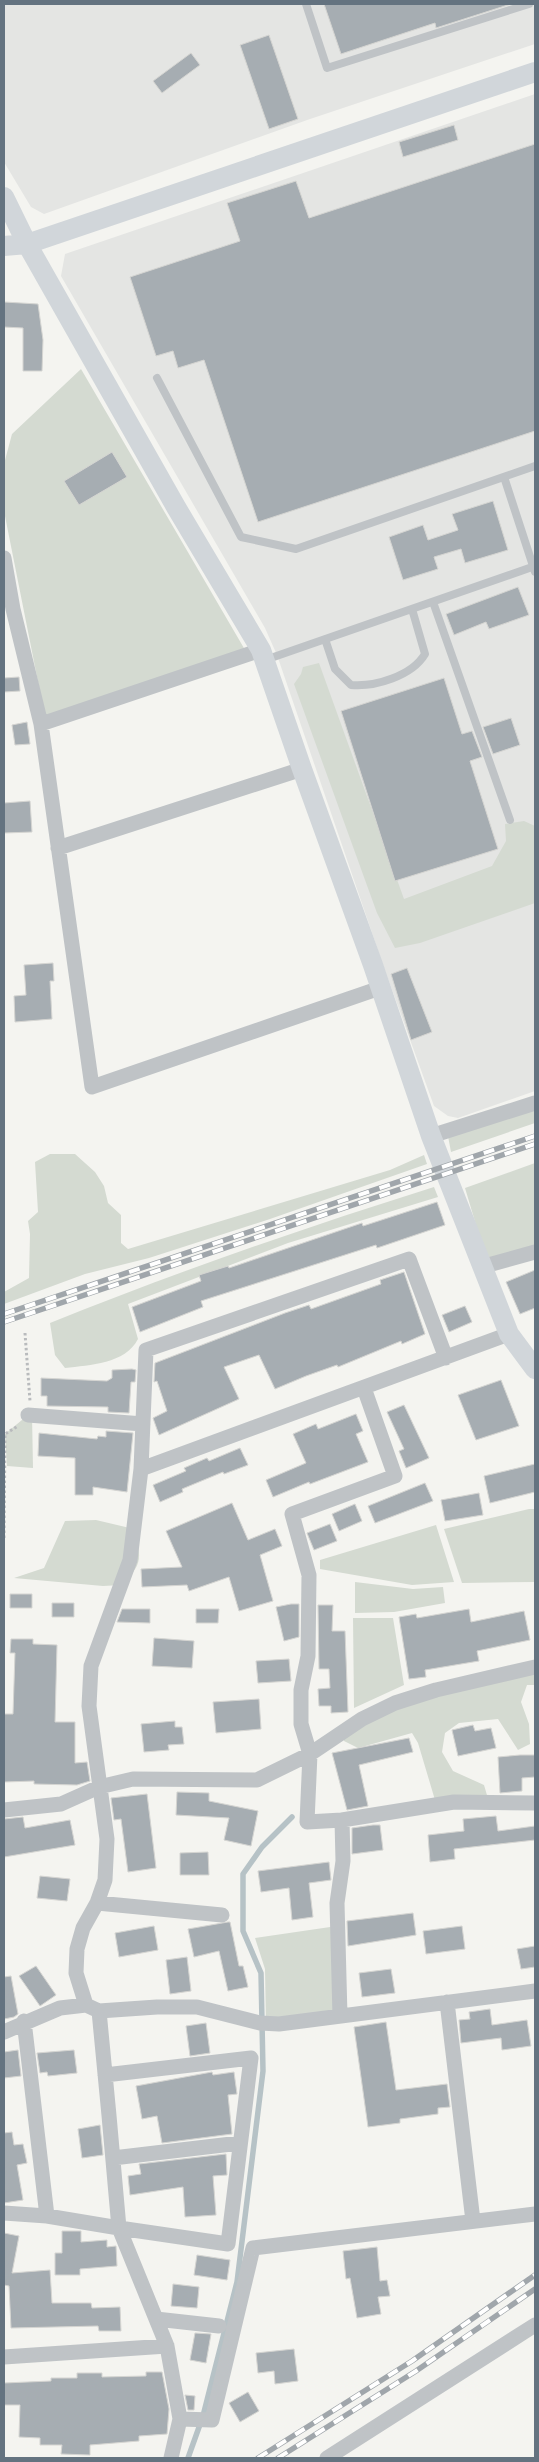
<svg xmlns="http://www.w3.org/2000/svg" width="539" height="2462" viewBox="0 0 539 2462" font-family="'Work Sans',sans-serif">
<rect width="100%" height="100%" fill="#f4f4f0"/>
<path fill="#e4e5e3" d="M4,4H535V44L310,119L44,214L31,207L4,162Z
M535,94V1091L458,1118L448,1116L434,1106L382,962L277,655L265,628L61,276L65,254Z"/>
<path fill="#d4dad1" d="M81,369L248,655L46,722L4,511V464L12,434Z
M319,663L404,899L492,866L506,841L505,824L524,821L535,826V903L420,943L395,948L377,913L294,684L301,674L303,667Z
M535,1103V1123L451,1152L447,1131Z
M50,1154H75L95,1172L104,1186L108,1203L121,1215V1243L128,1249L390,1170L424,1155L427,1164L270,1219L149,1258L85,1274L4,1304V1292L29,1278L30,1234L28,1221L38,1212L35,1162Z
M535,1163V1252L488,1265L465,1188Z
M434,1187L438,1197L288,1243L128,1304L138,1339C125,1364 90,1365 65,1368L55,1355L50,1323C176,1272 304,1228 434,1187Z
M28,1415H32L33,1468L7,1466L5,1434Z
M529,1509H535V1582L462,1583L444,1529Z
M96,1520L134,1529C141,1558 144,1563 121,1585L103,1586L14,1578L44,1568L65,1521Z
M436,1525L454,1582L412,1585L320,1569V1560Z
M355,1582L413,1589L443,1587L445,1603L394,1612L355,1613Z
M353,1618H393L404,1685L354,1708Z
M535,1670V1685H527L521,1702L529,1724L530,1744L518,1750L498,1719L459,1723L445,1733L442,1752L453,1771L484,1785L489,1802L435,1800L418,1743L412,1733L358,1748L344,1741L342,1731L391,1705Z
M337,1926L340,2016L266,2023L265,1969L255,1938Z"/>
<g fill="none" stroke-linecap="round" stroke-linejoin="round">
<path stroke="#b6c2c6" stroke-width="5.5" d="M188,2458L203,2416L237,2282L263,2071L261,1973L243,1931V1874L262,1847L292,1817"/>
</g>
<path fill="#a6adb2" stroke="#d5d5d2" d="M324,4H511L436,28L435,23L341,54Z
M269,35L298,119L269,129L240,45Z
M191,53L200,65L162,93L153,81Z
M454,125L458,140L403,157L399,142Z
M535,144V431L258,522L204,360L178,368L173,351L156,356L130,277L240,241L227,203L296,181L309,218Z
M4,302L38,304L43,340L42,371H23V328L4,327Z
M112,452L127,477L79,505L64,481Z
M493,501L508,550L465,563L461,549L434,557L438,569L403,580L389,537L423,525L428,540L458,530L452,514Z
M518,587L529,615L489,629L486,622L454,635L446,614Z
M19,677L20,691L4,692V678Z
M444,678L462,734L472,731L482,757L470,761L498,849L395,881L341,711Z
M511,718L520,745L493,754L483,727Z
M27,722L30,744L15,745L12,725Z
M30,801L32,832L4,833V803Z
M53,963L54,981H50L52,1019L15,1022L14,996L26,995L24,965Z
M407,968L432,1032L411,1040L391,974Z
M437,1202L445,1225L377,1248L376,1245L201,1301L203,1307L140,1332L132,1307L201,1281L199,1275L228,1266L229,1268L362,1223L363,1226Z
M535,1270V1308L520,1314L506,1282Z
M404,1272L425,1334L402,1344L401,1341L338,1367L337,1365L306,1376L275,1389L259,1355L224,1367L239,1399L159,1435L153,1418L167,1411L157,1381L154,1382L155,1363L285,1313L309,1305L311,1309L381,1284L380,1280Z
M465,1306L472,1322L449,1332L442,1315Z
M132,1369L136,1370L135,1382H131L129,1413L108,1412V1407L47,1406V1396H41V1378L107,1381L112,1378V1370Z
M501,1380L519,1426L476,1440L458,1395Z
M404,1405L429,1458L406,1468L399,1451L404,1449L387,1412Z
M356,1414L363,1431L356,1434L368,1462L310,1484L309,1482L273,1497L266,1480L306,1463L293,1434L316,1424L318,1429Z
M106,1431L133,1433L127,1492L93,1487V1495H75V1458L38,1456L39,1433L97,1439L98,1436L106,1437Z
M240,1448L248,1465L224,1474L223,1472L182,1489L183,1492L160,1502L153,1485L186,1471L184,1468L207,1458L209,1461Z
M535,1464V1492L490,1503L484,1476Z
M425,1483L433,1501L375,1523L368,1506Z
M479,1493L483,1515L445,1521L441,1500Z
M232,1503L248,1540L275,1529L282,1546L260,1555L273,1601L239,1611L229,1577L189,1591L187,1585L142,1587L141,1569L182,1567L166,1531Z
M355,1504L362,1521L339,1531L332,1514Z
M330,1524L337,1541L314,1550L307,1533Z
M10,1594H32V1608H10Z
M52,1603H74V1617H52Z
M291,1604H299V1637L284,1641L276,1607Z
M318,1605H333L332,1631H345L348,1712L331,1713V1706H319L318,1689L330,1688L329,1669H319Z
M122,1609H150V1623L117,1622Z
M196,1609H219L218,1623H196Z
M469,1609L471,1622L524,1611L530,1640L477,1651L479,1661L425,1670L426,1677L409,1679L399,1617L416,1614L417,1618Z
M154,1638L194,1641L192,1668L152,1666Z
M11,1639H33V1644L57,1645L55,1722H75V1763L87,1762L90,1781L77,1785L34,1784V1781L4,1782V1714H13L15,1653H10Z
M289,1659L291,1681L258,1683L256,1661Z
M259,1699L261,1729L216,1733L213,1702Z
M175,1721V1727H182L184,1744L168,1745L169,1750L144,1752L141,1724Z
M473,1725L475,1731L491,1728L496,1748L458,1756L452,1730Z
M409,1738L413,1752L359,1765L368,1806L347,1810L332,1753Z
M520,1755H535V1777L522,1778V1791L500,1793L498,1757Z
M177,1792L209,1793V1801L258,1811L251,1846L224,1840L229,1818L176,1815Z
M147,1794L156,1868L128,1872L121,1819L114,1820L111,1798Z
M496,1816L498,1831L535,1826V1840L454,1849L455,1859L430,1862L428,1835L464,1831L463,1819Z
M23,1817L25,1828L70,1820L75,1845L4,1857V1819Z
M373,1825H380L383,1850L352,1854V1828Z
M208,1852L209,1875H180V1853Z
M329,1862L331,1880L309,1883L313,1917L292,1920L289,1888L261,1892L258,1871Z
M40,1876L70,1879L67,1901L37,1898Z
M413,1913L416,1935L348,1946L347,1921Z
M228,1922H230L239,1966H243L248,1987L228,1991L219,1951L194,1957L188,1929Z
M154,1926L158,1950L119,1957L115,1933Z
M462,1926L465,1949L426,1954L423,1931Z
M535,1946V1967L521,1969L517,1949Z
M187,1957L191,1991L170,1994L166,1960Z
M36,1966L56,1995L40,2006L19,1976Z
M391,1969L395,1993L362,1997L359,1973Z
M11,1976L18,2014L14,2017L4,2019V1977Z
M490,2009L492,2025L527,2020L531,2046L502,2050L501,2038L461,2043L459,2020L470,2019L469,2012Z
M386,2022L396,2090L447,2084L450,2107L438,2108V2114L400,2119V2123L368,2127L354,2027Z
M206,2023L210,2053L190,2056L186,2026Z
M18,2050L21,2076L4,2078V2052Z
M74,2050L77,2073L48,2076L47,2072L40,2073L37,2053Z
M212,2072L213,2075L234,2072L237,2094L228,2095L232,2134L162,2143L157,2116L142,2119L136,2086Z
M100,2125L103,2155L82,2158L78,2129Z
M12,2132L14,2145L23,2144L27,2163L17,2165L23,2200L4,2203V2133Z
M226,2154L227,2175L213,2176L216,2215L185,2217L183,2187L130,2195L128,2176L141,2174L139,2164Z
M62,2231H81V2242L107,2240V2247L116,2246L117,2266L80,2269V2275H55V2253H62Z
M4,2233L19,2236L12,2273L50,2270L52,2303H91L92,2308L120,2307L121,2331H99L98,2326L11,2328L9,2286L4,2285Z
M377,2247L380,2281L387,2280L390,2296L378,2297L381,2314L357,2318L350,2278L346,2279L343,2251Z
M197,2255L230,2260L227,2280L194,2275Z
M173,2284L199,2287L197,2308L171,2306Z
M195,2333L211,2334L206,2363L190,2360Z
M294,2349L298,2381L275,2384L274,2371L258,2373L256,2353Z
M146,2372H162L169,2409L167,2434L139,2436V2441L90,2445V2455L61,2454L62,2445H40V2438L19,2437L20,2405H4V2383L51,2381V2378H77V2373H102V2377L146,2376Z
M248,2392L259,2411L240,2422L229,2403Z
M185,2395L195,2396L194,2410H188Z"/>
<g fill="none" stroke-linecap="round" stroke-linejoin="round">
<path stroke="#b9bbbd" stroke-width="3" stroke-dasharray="2.5 2.5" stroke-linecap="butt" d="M25,1333L30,1401
M4,1538L5,1434L18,1426"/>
<path stroke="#bfc3c6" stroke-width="8" d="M306,4L327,68L529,4
M157,378L241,537L296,549L535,466
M504,477L535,572
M433,602L510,820
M325,639L335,669L351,685C375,687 412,676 425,654L412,609
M265,660L535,566"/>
<path stroke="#bfc3c6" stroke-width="15" d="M4,558L13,609L41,724L92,1087L380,988
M41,724L261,650
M58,848L302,769
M431,1136L535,1103
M481,1267L535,1252
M28,1415L143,1424
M141,1469L146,1350L409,1259L446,1358
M4,1810L61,1804L99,1787L133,1779L257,1780L310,1754L362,1719L395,1703L436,1690L535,1667
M342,1820L454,1802L535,1803
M97,1903L222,1915
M447,2002L473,2221
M86,2005L76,1973L77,1949L83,1928L97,1903L105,1880L107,1839L89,1706L91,1666L130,1560L141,1469L509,1334
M99,2011C106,2083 113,2156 119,2228L228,2244L251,2058L105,2075
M340,2016L337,1903L343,1861L342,1820L307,1822L310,1754L301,1724V1690L308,1656L309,1575L292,1514L395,1476L364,1388
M24,2021L47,2216
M4,2032L60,2008L86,2005L99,2011L157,2007H197L260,2023L279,2024L535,1991
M113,2158L240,2143
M4,2213L47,2216L119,2228L167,2346L180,2419L171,2458
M156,2319L219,2326
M4,2357L167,2346
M180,2419L212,2420L253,2248L535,2214
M327,2458L535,2325"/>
<path stroke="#d1d6da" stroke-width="20" d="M4,197L27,244L176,507L261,650L302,769L373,965L431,1136L509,1334L535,1369
M4,246L27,244L535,72"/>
<defs>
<path id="rail" d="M4,1314L535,1136
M4,1322L535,1144
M258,2458L412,2361L535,2275
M278,2458L416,2371L535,2289"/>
</defs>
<use href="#rail" stroke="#a0a6ab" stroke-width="5.5"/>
<use href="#rail" stroke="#fff" stroke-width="4" stroke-dasharray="11" stroke-linecap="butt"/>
</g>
<rect width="539" height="2462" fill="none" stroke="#647380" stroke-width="10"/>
</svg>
